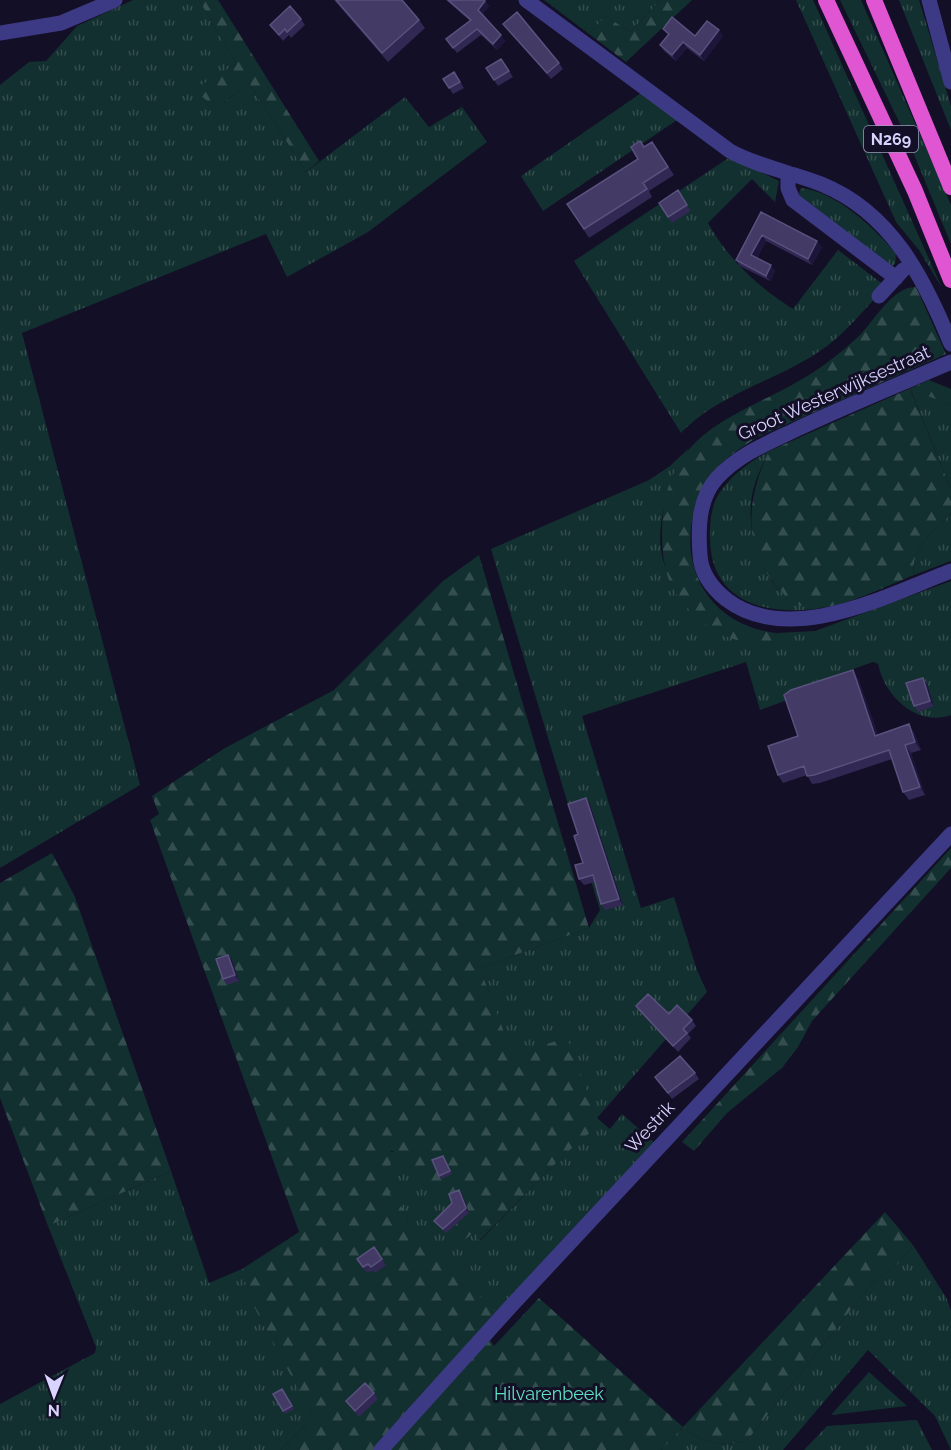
<svg xmlns="http://www.w3.org/2000/svg" width="951" height="1450" viewBox="0 0 951 1450" font-family="Raleway,sans-serif">
  <style>
    .grass { fill: url(#grass-tufts) }
    .forest { fill: url(#forest-firs) }
    .lines { fill: none; stroke-linecap: round; stroke-linejoin: round }
    .minor { stroke: #3d3a85; stroke-width: 15 }
    .tertiary { stroke: #3d3a85; stroke-width: 15 }
    .trunk { stroke: #e055d1; stroke-width: 16 }
    .wall { fill: #312854 }
    .shaded-wall { fill: #1d163a }
    .building { fill: #433a66; stroke: #5a527e; stroke-width: 1.5 }
    .labels { text-anchor: middle; stroke-width: 6; stroke-linejoin: round; paint-order: stroke }
    .shield { fill: #130f26; stroke: #9e99be; stroke-width: 1.5 }
    .shield-label { font-size: 16px; font-weight: bold; fill: #d9d4ff }
    .street-label { font-size: 18px; fill: #d9d4ff; stroke: #130f26 }
    .park-label { font-size: 18px; fill: #5fe0c0; stroke: #130f26 }
  </style>
  <defs>
    <pattern id="grass-tufts" width="24" height="20" patternUnits="userSpaceOnUse" patternTransform="scale(1.5)"><rect width="24" height="20" fill="#12302f"/><path d="M3 7l-1-3M5 7V3M7 7l1-3M15 17l-1-3M17 17v-4M19 17l1-3" fill="none" stroke="#344d4e"/></pattern>
    <pattern id="forest-firs" width="22" height="20" patternUnits="userSpaceOnUse" patternTransform="scale(1.5)"><rect width="22" height="20" fill="#12302f"/><path d="M5 1l3.5 6h-7zM16 11l3.5 6h-7z" fill="#344d4e"/></pattern>
  </defs>
  <rect width="100%" height="100%" fill="#130f26"/>
  <!-- grass -->
  <path class="grass" d="M133,0H199L236,64L199,87L224,102L249,83L306,172L405,97L429,127L462,107L487,142L368,232L287,277L266,234L22,333L140,785L0,868V85L29,62L46,61L77,26Z
    M544,0H661L630,32L606,16L589,34Z
    M796,0H813L942,288L919,250L896,222Z
    M840,0H861L951,205V244L908,140Z
    M899,0H919L951,106V130Z
    M641,93L677,120L543,211L521,176Z
    M730,157L779,181L775,202L752,179L708,223C728,259 758,287 793,309L838,250L884,285V289C862,311 844,336 817,353C773,382 718,394 681,433L574,261Z
    M801,188C835,191 875,228 896,254L895,264L892,266L796,200Z
    M910,388L951,405V489Z
    M689,448C671,478 653,525 663,560C666,572 672,584 677,595L771,640L777,633L815,631L951,581V715C917,727 885,697 878,664L873,662L790,691V699L760,710L746,662L582,716L641,908L674,897L697,970L707,992L597,1118L610,1129L622,1114L655,1143L495,1315L449,1270L407,1244C410,1206 404,1220 388,1192C383,1182 385,1164 384,1153L411,1149L472,1224L480,1241L581,1137L540,1050L514,1061L482,974V967L589,928L600,910L491,549L649,480L670,466Z
    M769,451C761,467 752,486 751,504C747,548 771,606 821,608C767,617 709,602 710,536C710,521 711,505 720,492C733,473 750,462 769,451Z
    M951,514V561L914,575C910,548 934,531 951,514Z
    M171,1171L209,1283L242,1269L311,1413L309,1422L281,1450H0V1404L95,1353L96,1347L48,1226Z
    M913,1245L947,1299L951,1311V1450L935,1416L868,1350L783,1450H661L683,1427C704,1444 719,1445 746,1442L872,1283L897,1265Z
    M869,1372L907,1406L831,1415Z
    M917,1420L932,1450H804L827,1426Z"/>
  <!-- forest -->
  <path class="forest" d="M199,0H218L319,161L306,172L249,83L224,102L213,105L197,93L198,87L236,64Z
    M661,0H692L626,62L589,34L606,16L630,32Z
    M916,287L946,354L756,438C741,448 724,458 713,473C666,538 694,624 777,633L771,641C750,649 716,635 700,620C670,594 662,572 662,533C663,417 755,417 828,362C839,354 849,345 859,336C874,321 893,286 916,287Z
    M929,380L951,389V405L910,389L951,489V514C934,531 910,548 914,575C886,586 838,611 809,608C797,606 786,597 778,588C741,548 747,497 769,451Z
    M479,555L589,928L482,967V974L513,1056L567,1037L597,1118L592,1124L593,1130L564,1155L479,1241L475,1231L461,1243L448,1197L393,1151H391L390,1194L405,1211L408,1226L418,1242L449,1270L451,1269L495,1311V1315L483,1328L494,1346L539,1298L683,1427L885,1212L913,1245L897,1265L872,1283L746,1442C719,1445 704,1444 683,1427L661,1450H281L309,1422L311,1413L243,1286L246,1284L242,1269L299,1232L150,820L159,814L152,796L225,748L334,690L443,581Z
    M951,848V868L812,1021L798,1047L782,1068L727,1113L694,1151L682,1142Z
    M52,853L75,897L171,1171L48,1226L0,1098V883Z"/>
  <g class="lines">
    <!-- minor -->
    <path class="minor" d="M526,0L730,151C759,167 791,172 821,184C891,212 924,278 951,344
      M0,33L61,23L115,0
      M788,173V188L793,200L896,278
      M879,296L903,270
      M951,362C900,384 848,405 797,429C768,443 739,454 717,478C698,499 698,530 700,555C701,574 713,589 727,600C790,647 888,595 951,571
      M381,1450L511,1306L951,834"/>
    <!-- tertiary -->
    <path class="tertiary" d="M929,0L951,82"/>
    <!-- trunk -->
    <path class="trunk" d="M826,0L915,191L951,280
      M874,0L951,187"/>
  </g>
  <!-- wall -->
  <path class="wall" d="M334,0H402L419,20L425,28L388,62Z
    M446,0H484L489,6L483,14L505,41L497,50L481,35L457,53L446,39L470,21Z
    M301,19L305,25L291,38L289,35L283,41L270,25Z
    M503,24L559,63L563,69L551,79Z
    M663,29L695,36H723L704,61L687,48L676,61L664,51L660,45L668,35Z
    M501,59L513,77L498,86L494,80Z
    M458,78L464,88L453,94L443,79Z
    M652,142L674,175L649,191L652,197L589,238L567,204L638,159L644,147Z
    M678,190L691,211L672,223L659,203Z
    M761,212L822,247L812,265L766,241L757,258L775,271L770,281L740,266L736,260Z
    M858,678L878,735L914,732L921,750L911,753L925,795L909,800L903,792L892,759L820,783L812,784L807,775L783,783L778,775L798,736Z
    M923,678L927,684L934,706L918,712L914,706Z
    M590,804L623,905L605,910L601,904L595,882L584,885L579,879L583,863L578,834Z
    M232,960L239,981L227,985L223,979Z
    M636,1006L692,1020L696,1026L688,1034L691,1038L678,1052L640,1012Z
    M695,1073L699,1079L672,1099L655,1077Z
    M443,1156L452,1174L442,1179L439,1176Z
    M462,1194L469,1213L446,1233L434,1221Z
    M374,1247L386,1265L375,1273L372,1270L367,1273L357,1259Z
    M282,1389L294,1409L285,1414L273,1394Z
    M374,1393L378,1399L359,1417L346,1401Z"/>
  <!-- shaded-wall -->
  <path class="shaded-wall" d="M485,1L489,6L482,15L478,10Z
    M719,30L723,36L704,61L700,55Z
    M501,35L505,41L497,50L493,44Z
    M683,42L687,48L676,61L672,55Z
    M762,235L766,241L755,261L751,255Z
    M817,241L822,247L812,265L808,259Z
    M771,265L775,271L770,281L766,276Z
    M853,670L858,678L881,744L875,736Z
    M923,678L927,684L934,706L930,701Z
    M909,724L914,732L921,750L915,742Z
    M905,745L911,753L925,795L920,787Z
    M586,798L590,804L623,905L619,899Z
    M228,955L232,960L239,981L235,975Z
    M459,1190L462,1194L469,1213L466,1208Z"/>
  <!-- building -->
  <path class="building" d="M336,0H402L419,20L382,53Z
    M448,0H484L485,1L478,10L501,35L493,44L477,29L453,48L446,39L471,20Z
    M290,6L301,19L287,32L285,29L279,35L270,25Z
    M517,12L559,63L547,73L503,24Z
    M672,17L695,36L707,21L719,30L700,55L683,42L672,55L660,45L669,34L663,29Z
    M501,59L509,71L494,80L486,68Z
    M454,72L460,82L449,88L443,79Z
    M640,141L644,147L652,142L668,167L643,183L647,189L584,229L567,204L638,159L631,147Z
    M678,190L687,205L668,217L659,203Z
    M761,212L817,241L808,259L762,235L751,255L771,265L766,276L736,260Z
    M853,670L875,736L909,724L915,742L905,745L920,787L903,792L889,750L814,775L807,776L804,766L778,775L768,746L798,736L784,695L791,690Z
    M923,678L930,701L914,706L906,683Z
    M586,798L619,899L601,904L593,875L579,879L575,865L583,863L574,836L578,834L568,804Z
    M228,955L235,975L223,979L216,959Z
    M648,994L669,1014L677,1005L692,1020L683,1029L687,1033L673,1046L636,1006Z
    M680,1056L695,1073L668,1093L655,1077Z
    M443,1156L450,1171L439,1176L432,1160Z
    M459,1190L466,1208L443,1229L434,1221L452,1203L449,1194Z
    M374,1247L382,1259L371,1267L368,1264L363,1267L357,1259Z
    M365,1383L374,1393L355,1411L346,1401Z
    M282,1389L292,1406L283,1411L273,1394Z"/>
  <g class="labels">
    <!-- shield labels -->
    <rect class="shield" x="864" y="126" width="54" height="26" rx="4.5"/>
    <g class="shield-label">
      <text x="891" y="145">N269</text>
    </g>
    <!-- street labels -->
    <g class="street-label">
      <text transform="translate(834 393) rotate(-24)" y="6">Groot Westerwijksestraat</text>
      <text transform="translate(650 1127) rotate(-47)" y="6">Westrik</text>
    </g>
    <!-- park labels -->
    <g class="park-label">
      <text x="549" y="1400">Hilvarenbeek</text>
    </g>
  </g>
  <!-- north arrow -->
  <g transform="translate(54 1396) rotate(181)" stroke="#130f26" stroke-width="4.5" paint-order="stroke">
  <path d="M0-4.5L10 22L0 15L-10 22Z" fill="#d9d4ff"/>
  <text y="-9" font-size="16" font-weight="bold" text-anchor="middle" fill="#d9d4ff">N</text>
  </g>
</svg>
